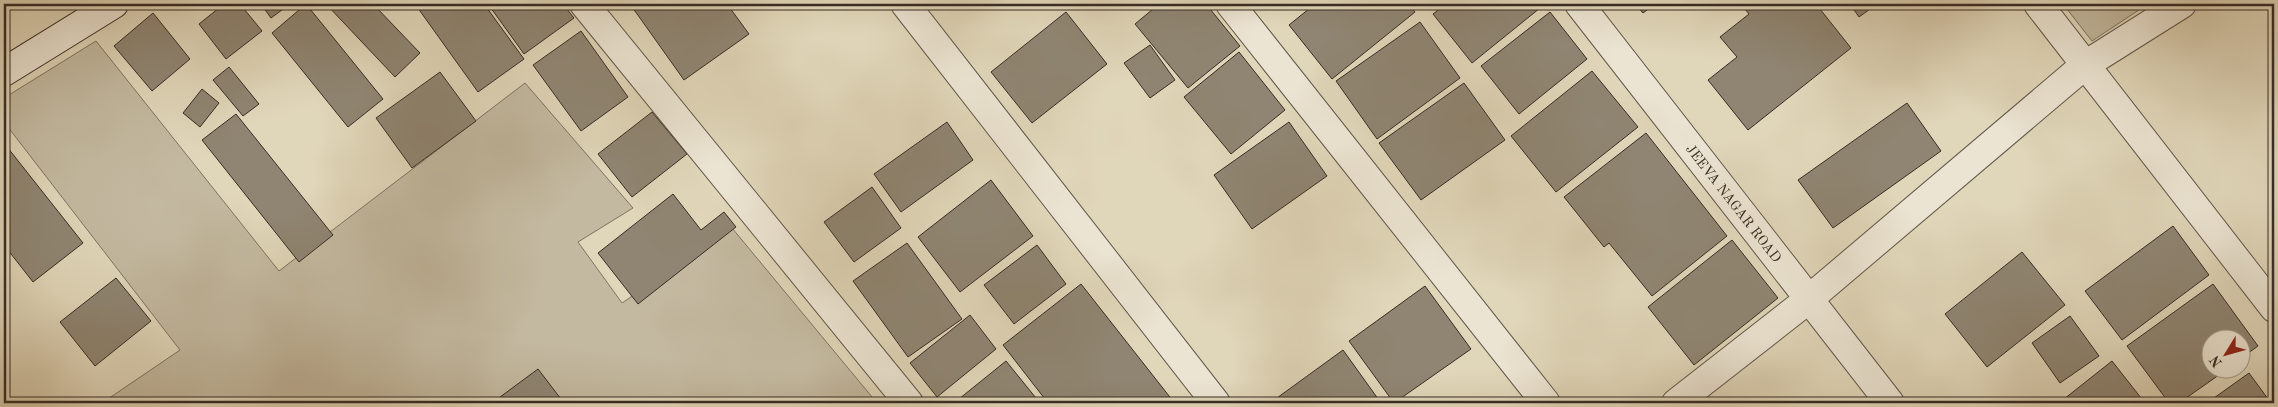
<svg xmlns="http://www.w3.org/2000/svg" width="2278" height="407" viewBox="0 0 2278 407" font-family="'Old Standard TT',serif">
  <style>
    .green { fill: #c3b9a0; stroke: #7d7362 }
    .building { fill: #8f8572; stroke: #372d25 }
    .lines { fill: none; stroke-linecap: round; stroke-linejoin: round }
    .minor-casing { stroke: #61574a; stroke-width: 30 }
    .tertiary-casing { stroke: #61574a; stroke-width: 30 }
    .secondary-casing { stroke: #372d25; stroke-width: 30 }
    .minor { stroke: #ebe4d2; stroke-width: 28 }
    .tertiary { stroke: #ebe4d2; stroke-width: 28 }
    .secondary { stroke: #ebe4d2; stroke-width: 28 }
    .labels { text-anchor: middle; stroke-width: 4; stroke-linejoin: round; paint-order: stroke }
    .street-label { font-size: 14px; fill: #372d25; stroke: #ebe4d2 }
  </style>
  <rect width="100%" height="100%" fill="#e0d6b9"/>
  <filter id="stains"><feTurbulence type="fractalNoise" baseFrequency=".004" numOctaves="4"/><feColorMatrix values="0 0 0 0 .2 0 0 0 0 .09 0 0 0 0 .02 0 0 0 .5 -.17"/></filter>
  <radialGradient id="worn" r=".72"><stop offset=".6" stop-color="#630" stop-opacity="0"/><stop offset="1" stop-color="#630" stop-opacity=".3"/></radialGradient>
  <!-- green -->
  <path class="green" d="M2063,4H2148L2092,41Z
    M96,41L279,271L525,83L633,208L578,242L622,303L732,228L877,403H102L180,350L4,122V98Z"/>
  <!-- building -->
  <path class="building" d="M224,4H240L262,31L226,59L199,24Z
    M261,4H290L271,18Z
    M306,4L383,99L348,127L272,33Z
    M326,4H373L420,53L395,77Z
    M415,4H484L524,59L478,92Z
    M488,4H563L574,18L524,54Z
    M630,4H727L749,34L684,80Z
    M1159,4H1206L1240,46L1188,88L1135,24Z
    M1315,4H1408L1415,12L1332,79L1289,25Z
    M1423,4H1433L1427,9Z
    M1446,4H1545L1472,63L1433,14Z
    M1635,4H1655L1643,13Z
    M1741,4H1816L1851,48L1748,130L1708,80L1737,57L1720,37L1749,14Z
    M1850,4H1877L1859,17Z
    M1066,12L1107,64L1032,123L991,72Z
    M1550,12L1587,59L1519,114L1481,66Z
    M153,13L190,59L152,91L114,46Z
    M1420,22L1460,78L1377,139L1336,81Z
    M581,31L628,97L581,131L533,65Z
    M1150,45L1175,80L1150,98L1124,63Z
    M1239,52L1285,110L1231,154L1184,97Z
    M229,67L259,104L243,116L213,80Z
    M1592,71L1638,127L1556,192L1511,136Z
    M440,72L476,121L412,168L376,118Z
    M1464,83L1505,140L1421,200L1379,143Z
    M202,89L219,103L200,127L183,113Z
    M1907,103L1941,151L1833,228L1798,180Z
    M652,112L687,154L632,197L598,154Z
    M236,114L333,235L299,262L202,140Z
    M947,122L973,160L901,212L874,174Z
    M1289,122L1327,176L1252,229L1214,175Z
    M1646,133L1727,236L1652,296L1609,243L1604,247L1564,197Z
    M4,143L83,243L33,282L4,245V164L6,162L4,160Z
    M991,180L1033,236L960,292L918,237Z
    M872,187L901,228L854,262L824,222Z
    M673,194L701,230L724,212L736,227L638,304L598,253Z
    M2173,226L2209,275L2122,340L2085,291Z
    M1732,240L1778,298L1694,365L1648,307Z
    M907,243L962,319L908,357L853,281Z
    M1037,245L1066,284L1014,324L984,285Z
    M2022,252L2065,305L1987,367L1945,314Z
    M116,278L151,321L95,366L60,322Z
    M1081,284L1173,401L1170,403H1048L1003,345Z
    M2213,284L2258,346L2240,359V340H2210V370H2226L2179,403H2169L2127,346Z
    M1425,286L1471,349L1394,403L1349,341Z
    M970,315L996,349L937,397L910,363Z
    M2070,316L2099,356L2060,383L2032,343Z
    M1343,350L1381,403H1270Z
    M1006,361L1040,403H954Z
    M2112,361L2145,403H2059Z
    M538,369L564,403H492Z
    M2249,373L2271,403H2207Z"/>
  <g class="lines">
    <defs>
      <path id="minor" d="M584,4L909,403
        M905,4L1216,403
        M1230,4L1546,403
        M2038,4L2274,308
        M1676,403L1809,299L2085,65L2182,4"/>
      <path id="tertiary" d="M1579,4L1890,403"/>
      <path id="secondary" d="M4,72L114,4"/>
    </defs>
    <!-- minor casing -->
    <use href="#minor" class="minor-casing"/>
    <!-- tertiary casing -->
    <use href="#tertiary" class="tertiary-casing"/>
    <!-- secondary casing -->
    <use href="#secondary" class="secondary-casing"/>
    <!-- minor -->
    <use href="#minor" class="minor"/>
    <!-- tertiary -->
    <use href="#tertiary" class="tertiary"/>
    <!-- secondary -->
    <use href="#secondary" class="secondary"/>
  </g>
  <g class="labels">
    <!-- street labels -->
    <g class="street-label">
      <text transform="translate(1734 203) rotate(52)" y="5">JEEVA NAGAR ROAD</text>
    </g>
  </g>
  <!-- margin -->
  <rect width="2278" height="407" fill="none" stroke="#e0d6b9" stroke-width="20"/>
  <rect x="5" y="5" width="2268" height="397" fill="none" stroke="#372d25" stroke-width="2.5"/>
  <rect x="10" y="10" width="2258" height="387" fill="none" stroke="#372d25"/>
  <!-- north arrow -->
  <g transform="translate(2226 354) rotate(233)"><circle r="24" fill="#ebe4d2" stroke="#a39b8d"/>
  <path d="M0-4L9 19L0 12L-9 19Z" fill="#8f2418"/>
  <text y="-8" font-size="14" font-weight="bold" text-anchor="middle" fill="#372d25">N</text>
  </g>
  <rect width="100%" height="100%" filter="url(#stains)"/>
  <rect width="100%" height="100%" fill="url(#worn)"/>
</svg>
